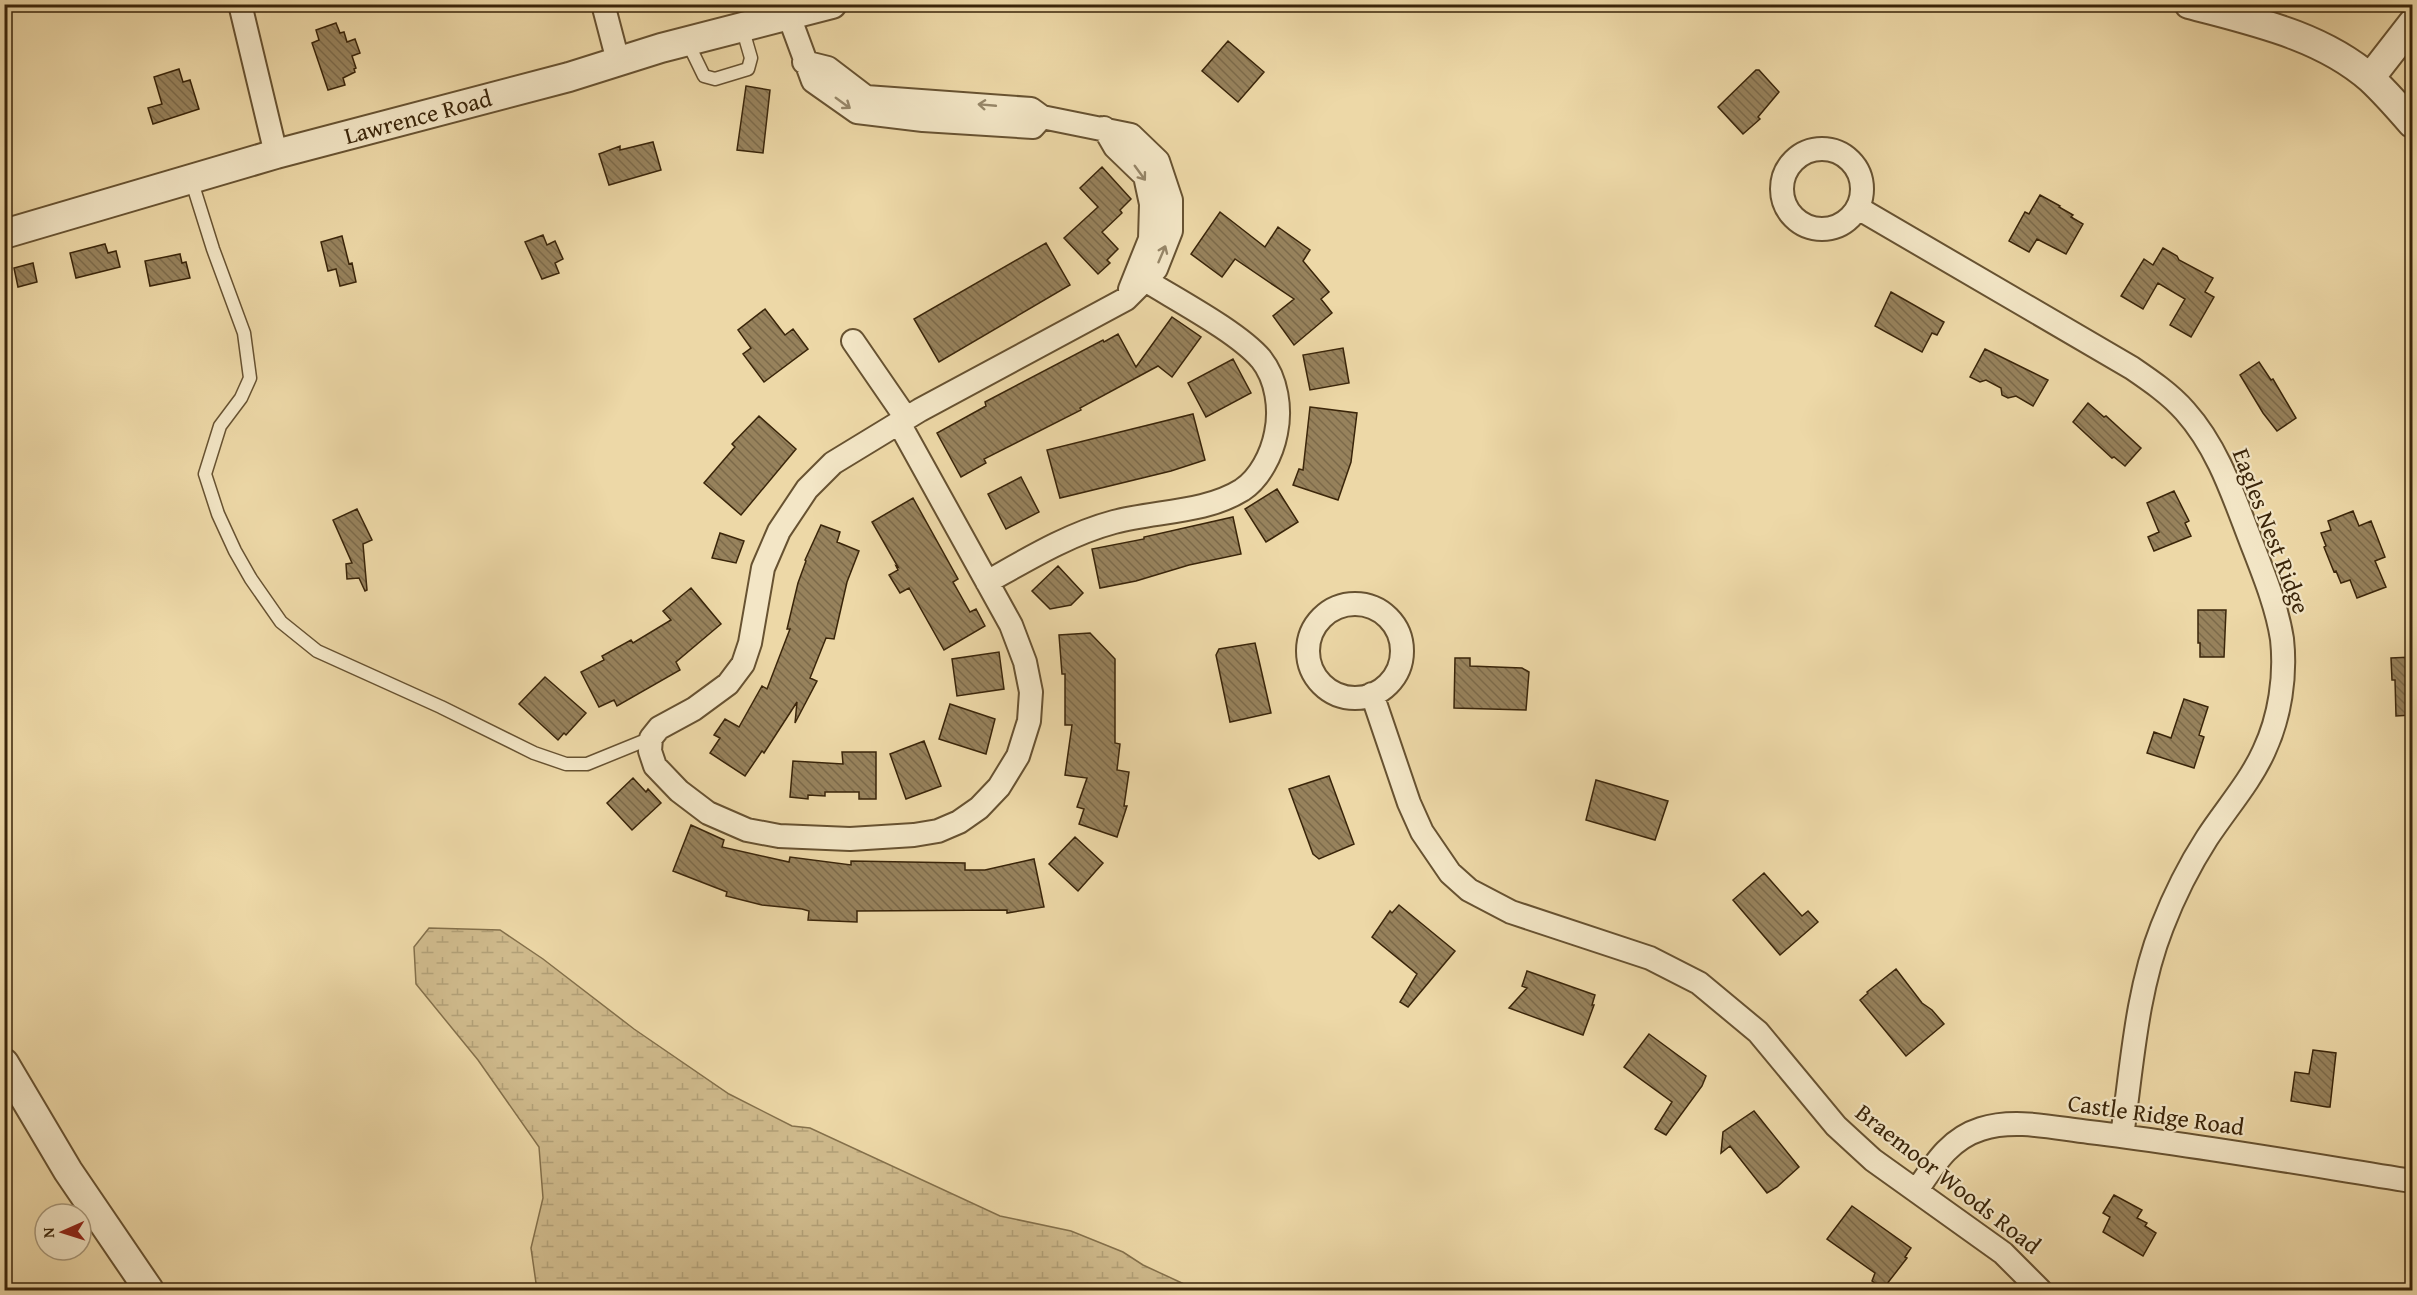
<svg xmlns="http://www.w3.org/2000/svg" width="2417" height="1295" viewBox="0 0 2417 1295" font-family="'Gentium Book Plus',serif">
  <style>
    .wetland { fill: url(#wetland-marsh); stroke: #84704b; stroke-width: 1.5 }
    .building { fill: url(#building-back-hatch); stroke: #3a250a; stroke-width: 1.5 }
    .lines { fill: none; stroke-linecap: round; stroke-linejoin: round }
    .service-casing { stroke: #675231; stroke-width: 15 }
    .minor-casing { stroke: #675231; stroke-width: 26 }
    .tertiary-casing { stroke: #675231; stroke-width: 32 }
    .service { stroke: #f3e6c6; stroke-width: 12 }
    .minor { stroke: #f3e6c6; stroke-width: 22 }
    .tertiary { stroke: #f3e6c6; stroke-width: 28 }
    .oneway { stroke: #968668 }
    .labels { text-anchor: middle; stroke-width: 4.5; stroke-linejoin: round; paint-order: stroke }
    .street-label { font-size: 24px; fill: #3a250a; stroke: #f3e6c6 }
  </style>
  <defs>
    <pattern id="wetland-marsh" width="20" height="14" patternUnits="userSpaceOnUse" patternTransform="scale(1.5)"><rect width="20" height="14" fill="#cfba8c"/><path d="M1 5h8M5 5V1M11 12h8M15 12V8" fill="none" stroke="#b2a077"/></pattern>
    <pattern id="building-back-hatch" width="6" height="6" patternUnits="userSpaceOnUse" patternTransform="scale(1.5)"><rect width="6" height="6" fill="#97825c"/><path d="M-1 5l2 2M0 0l6 6M5-1l2 2" fill="none" stroke="#7c6a4a"/></pattern>
  </defs>
  <rect width="100%" height="100%" fill="#edd8a7"/>
  <filter id="stains"><feTurbulence type="fractalNoise" baseFrequency=".00333" numOctaves="4"/><feColorMatrix values="0 0 0 0 .2 0 0 0 0 .09 0 0 0 0 .02 0 0 0 .5 -.17"/></filter>
  <radialGradient id="worn" r=".72"><stop offset=".6" stop-color="#630" stop-opacity="0"/><stop offset="1" stop-color="#630" stop-opacity=".3"/></radialGradient>
  <!-- wetland -->
  <path class="wetland" d="M429,928L500,930L543,959L634,1029L729,1094L792,1126L810,1128L1000,1216L1071,1231L1123,1252L1143,1265L1197,1290H537L531,1248L543,1198L539,1147L478,1060L416,984L414,947Z"/>
  <!-- building -->
  <path class="building" d="M336,23L340,33L344,32L347,42L355,39L360,53L352,56L356,68L354,69L355,72L343,78L345,85L328,90L312,43L319,40L316,30Z
    M1228,41L1264,72L1238,102L1202,71Z
    M179,69L183,82L190,80L199,109L153,124L148,108L162,104L154,77Z
    M1756,70H1759L1779,92L1758,117L1760,119L1743,134L1718,107Z
    M746,86L770,90L763,153L737,150Z
    M653,142L661,170L609,185L599,154L620,146V150Z
    M1102,167L1131,199L1120,210L1122,213L1102,232L1118,249L1107,260L1110,263L1098,274L1064,238L1098,207L1080,188Z
    M2040,195L2060,206L2059,207L2073,215L2071,217L2083,224L2066,254L2037,239L2029,252L2009,241L2025,212L2029,214Z
    M1220,212L1265,247L1278,227L1310,250L1303,261L1329,292L1321,299L1332,313L1294,345L1273,316L1294,299L1235,259L1222,277L1191,254Z
    M543,235L547,245L555,241L563,259L555,263L559,273L542,279L525,242Z
    M342,236L349,264L352,263L356,282L340,286L336,269L328,271L321,242Z
    M1046,243L1070,285L939,362L914,319Z
    M105,244L108,253L116,251L120,267L76,278L70,253Z
    M2163,248L2177,256L2179,260L2213,278L2205,292L2214,297L2191,337L2170,325L2185,299L2158,283L2143,309L2121,296L2144,259L2153,265Z
    M180,254L182,263L186,262L190,278L150,286L145,261Z
    M33,263L37,282L18,287L14,268Z
    M1891,292L1944,322L1937,335L1932,333L1922,352L1875,326Z
    M765,309L785,335L793,329L808,349L764,382L743,354L751,348L738,330Z
    M1172,317L1201,337L1172,377L1158,366L1080,408L1081,410L984,459L986,463L961,477L937,433L986,406L985,402L1103,340L1104,342L1118,334L1136,367Z
    M1343,348L1349,383L1310,390L1303,355Z
    M1985,349L2048,380L2033,406L2016,396L2008,398L2002,395L2001,388L1986,380L1980,382L1970,377Z
    M1233,359L1251,393L1206,417L1188,383Z
    M2259,362L2271,380L2273,379L2296,418L2277,431L2263,413L2240,375Z
    M2088,403L2104,417L2106,416L2141,448L2125,466L2114,457L2112,458L2073,422Z
    M1310,407L1357,413L1351,462L1338,500L1293,485L1299,469L1303,470Z
    M1193,414L1205,460L1171,471L1060,498L1047,450Z
    M759,416L796,449L741,515L704,483L735,447L732,444Z
    M1021,477L1039,512L1006,529L988,494Z
    M1277,489L1298,522L1266,542L1245,509Z
    M2174,491L2189,521L2185,523L2191,536L2154,551L2148,537L2159,532L2147,503Z
    M913,498L958,579L953,582L970,612L976,609L985,626L944,650L909,588L900,593L889,575L898,570L896,566L898,567L872,522Z
    M357,509L372,540L363,544L367,590L365,591L359,578L347,579L346,564L352,563L333,520Z
    M2353,511L2359,526L2371,521L2385,557L2375,561L2386,587L2357,598L2350,580L2341,583L2336,571L2334,572L2324,547L2326,546L2321,533L2331,530L2328,521Z
    M1233,517L1241,554L1189,565L1136,581L1100,588L1092,549L1144,539V537Z
    M821,525L840,532L837,542L859,551L847,582L834,639L826,638L810,678L817,681L795,723L797,702L764,753L762,751L745,776L710,753L720,738L714,735L725,719L739,727L762,686L767,689L790,629H787L798,583L806,561L805,560Z
    M720,533L744,541L736,563L712,558Z
    M1058,566L1083,593L1071,605L1050,609L1032,591Z
    M691,588L721,624L676,662L680,670L617,706L614,700L599,707L581,672L604,660L602,656L631,640L633,643L671,620L663,611Z
    M2198,610H2226L2224,657H2200V643H2198Z
    M1090,633L1115,659V743L1120,744L1117,770L1129,772L1124,806H1127L1117,837L1079,824L1084,809L1077,807L1087,778L1065,775L1072,725H1065V674H1062L1059,635Z
    M1255,643L1271,713L1230,722L1216,655L1219,649Z
    M999,652L1004,689L957,696L952,659Z
    M2412,657V715L2396,716L2395,680H2392L2391,658Z
    M1455,658H1470V666L1522,668L1529,672L1526,710L1454,708Z
    M545,677L586,713L566,735L564,733L558,740L519,704Z
    M2184,699L2208,707L2199,735L2204,737L2194,768L2147,753L2154,732L2171,738Z
    M950,704L995,719L986,754L939,739Z
    M924,741L941,786L906,799L890,754Z
    M842,752H876V799H859V792H825V796L808,795V799L790,797L793,761L843,764Z
    M1329,776L1354,844L1319,859L1313,854L1289,789Z
    M633,778L646,792L648,789L661,803L632,830L607,803Z
    M1596,780L1668,801L1655,840L1586,820Z
    M691,825L724,840L722,847L789,862L790,857L851,865V861L965,863V870H985L1034,859L1044,907L1007,913V910L857,911V922L808,920L809,911L802,909L762,905L726,896L727,892L673,871Z
    M1075,837L1103,863L1078,891L1049,864Z
    M1764,873L1802,916L1808,911L1818,922L1780,955L1733,900Z
    M1399,905L1455,951L1408,1007L1400,1002L1417,974L1372,937L1390,911L1392,913Z
    M1896,969L1922,1003L1932,1010L1944,1024L1906,1056L1860,1000L1868,993L1867,992Z
    M1527,971L1595,995L1592,1005H1594L1583,1035L1509,1008L1527,988L1522,986Z
    M1649,1034L1706,1076L1702,1086L1666,1135L1655,1129L1672,1102L1624,1067Z
    M2313,1050L2336,1053L2330,1107H2327L2291,1101L2295,1072L2309,1074Z
    M1754,1111L1799,1167L1777,1187L1767,1193L1730,1146L1721,1153L1723,1132Z
    M2114,1195L2142,1210L2137,1218L2147,1223L2145,1226L2156,1233L2143,1256L2103,1232L2110,1217L2103,1213Z
    M1852,1206L1911,1248L1905,1257L1907,1258L1883,1289L1872,1281L1875,1273L1827,1239Z"/>
  <g class="lines">
    <defs>
      <path id="service" d="M687,41L704,76L715,79L748,69L751,58L742,27
        M191,179L213,249L244,333L250,378L241,398L220,426L205,474L218,514L235,551L251,579L281,622L317,651L441,707L534,753L566,764H587L651,738"/>
      <path id="minor" d="M240,4L276,154
        M603,4L618,61
        M789,16L813,81L857,112L923,120L1033,127L1042,117
        M804,62L828,68L866,97L1031,109L1042,117L1131,135L1158,161L1171,200V231L1156,269L1126,299L920,410L833,463L807,489L779,531L763,568L750,643L743,664L728,684L694,709L659,728L651,738L650,751L655,766L679,791L708,813L747,830L779,836L850,839L914,835L938,831L959,822L979,808L999,787L1018,756L1029,721L1031,692L1025,662L1011,625L899,423
        M1104,128L1115,147L1145,176L1151,204L1150,239L1130,289
        M1782 189a40 40 0 1 1 80 0a40 40 0 1 1-80 0Z
        M1858,208L2132,368C2151,381 2170,394 2185,411C2219,449 2234,498 2252,544C2264,575 2277,607 2282,639C2286,676 2280,717 2264,751C2250,782 2226,809 2207,838C2189,866 2174,896 2162,927C2136,993 2132,1067 2122,1136
        M853,341L906,418
        M987,582C1028,559 1069,534 1114,522C1155,511 1205,513 1242,490C1260,478 1272,454 1276,433C1281,409 1277,379 1261,359C1238,332 1177,300 1145,280
        M1308 651a47 47 0 1 1 94 0a47 47 0 1 1-94 0Z
        M1372,694L1409,803L1422,832L1450,873L1469,890L1511,912L1650,958L1699,983L1758,1032L1836,1126L1873,1160L2003,1253L2040,1290
        M1917,1190C1934,1165 1949,1139 1981,1129C2015,1118 2054,1128 2089,1132C2197,1145 2305,1164 2412,1181"/>
      <path id="tertiary" d="M2189,4C2252,21 2321,35 2371,79C2386,93 2399,108 2412,123
        M2370,78L2412,24
        M4,234L276,154L569,77L661,48L832,4
        M4,1063L68,1171L149,1290"/>
    </defs>
    <!-- service casing -->
    <use href="#service" class="service-casing"/>
    <!-- minor casing -->
    <use href="#minor" class="minor-casing"/>
    <!-- tertiary casing -->
    <use href="#tertiary" class="tertiary-casing"/>
    <!-- service -->
    <use href="#service" class="service"/>
    <!-- minor -->
    <use href="#minor" class="minor"/>
    <!-- tertiary -->
    <use href="#tertiary" class="tertiary"/>
  </g>
  <!-- one-way arrows -->
  <defs><path id="oneway-shaft" d="M-6 0H5M1.5-3L5.5 0L1.5 3" fill="none" stroke-width="1.6" stroke-linecap="round" stroke-linejoin="round" transform="scale(1.5)"/></defs>
  <g class="oneway">
    <use href="#oneway-shaft" transform="translate(843 103) rotate(36)"/>
    <use href="#oneway-shaft" transform="translate(987 105) rotate(-175)"/>
    <use href="#oneway-shaft" transform="translate(1140 173) rotate(54)"/>
    <use href="#oneway-shaft" transform="translate(1162 254) rotate(-67)"/>
  </g>
  <g class="labels">
    <!-- street labels -->
    <g class="street-label">
      <text transform="translate(418 117) rotate(-15)" y="8">Lawrence Road</text>
      <text transform="translate(2271 531) rotate(69)" y="8">Eagles Nest Ridge</text>
      <text transform="translate(2156 1115) rotate(8)" y="8">Castle Ridge Road</text>
      <text transform="translate(1948 1179) rotate(38)" y="8">Braemoor Woods Road</text>
    </g>
  </g>
  <!-- margin -->
  <rect width="2417" height="1295" fill="none" stroke="#edd8a7" stroke-width="24"/>
  <rect x="6" y="6" width="2405" height="1283" fill="none" stroke="#3a250a" stroke-width="3"/>
  <rect x="12" y="12" width="2393" height="1271" fill="none" stroke="#3a250a" stroke-width="1.5"/>
  <!-- north arrow -->
  <g transform="translate(63 1232) rotate(267)"><circle r="28" fill="#f3e6c6" stroke="#a9997b" stroke-width="1.5"/>
  <path d="M0-4.5L10 22L0 15L-10 22Z" fill="#8f2418"/>
  <text y="-9" font-size="16" font-weight="bold" text-anchor="middle" fill="#3a250a">N</text>
  </g>
  <rect width="100%" height="100%" filter="url(#stains)"/>
  <rect width="100%" height="100%" fill="url(#worn)"/>
</svg>
